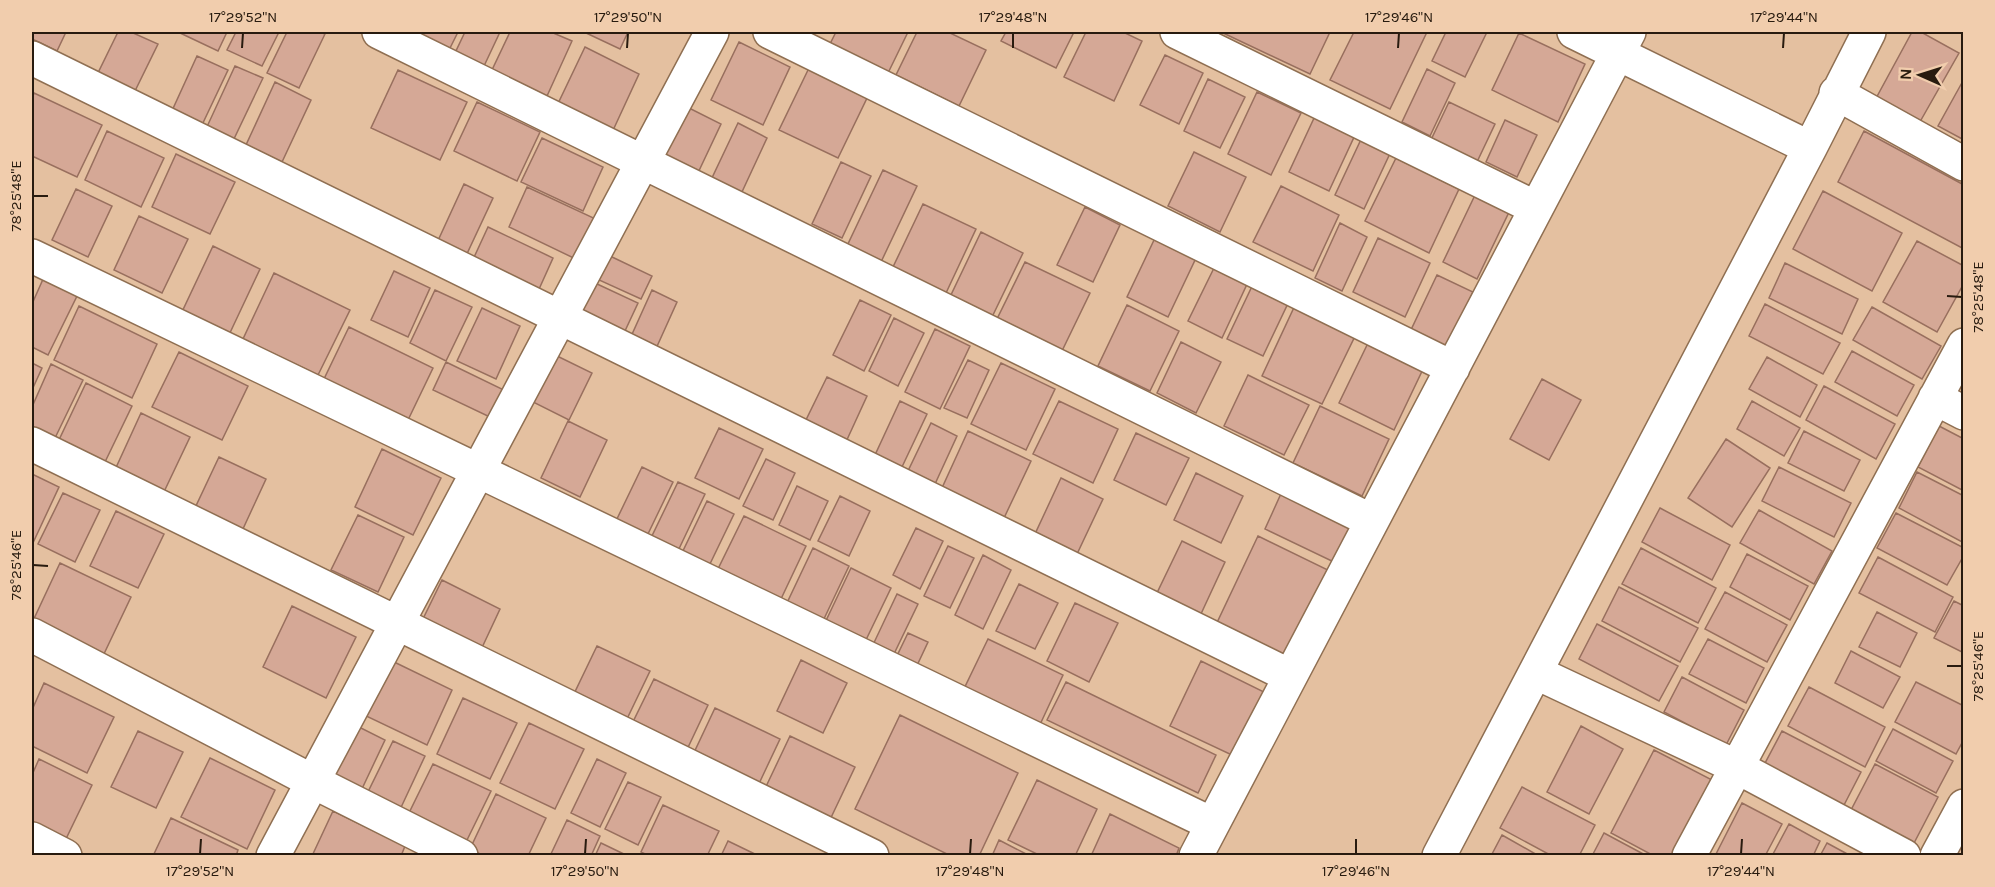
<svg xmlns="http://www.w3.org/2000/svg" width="1995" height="887" viewBox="0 0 1995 887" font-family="Karla,sans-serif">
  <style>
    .building { fill: #d5a896; stroke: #986f5e; stroke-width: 1.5 }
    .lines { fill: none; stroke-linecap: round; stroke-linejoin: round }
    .minor-casing { stroke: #8f6f52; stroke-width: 36 }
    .minor { stroke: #fff; stroke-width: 33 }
    .ticks { fill: none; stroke: #281b0f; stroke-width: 2 }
    .neatline { fill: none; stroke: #281b0f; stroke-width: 2 }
    .ticks-label { font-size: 15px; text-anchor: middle; fill: #281b0f }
  </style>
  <rect width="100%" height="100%" fill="#e4c0a0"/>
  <!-- building -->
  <path class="building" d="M32,32H66L57,51L32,39Z
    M118,32H131L158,44L133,95L96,77Z
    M178,32H227L218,51Z
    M236,32H279L262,66L227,50Z
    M287,32H320L325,34L299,88L267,73Z
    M424,32H458L449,50L421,37Z
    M465,32H500L484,66L455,53Z
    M510,32H551L572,41L547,96L492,70Z
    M584,32H628L620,49Z
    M836,32H908L888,73L830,44Z
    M917,32H948L986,50L959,106L896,75Z
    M1006,32H1074L1056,68L1001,41Z
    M1086,32H1123L1142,41L1114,101L1064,77Z
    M1221,32H1330L1310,74Z
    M1354,32H1427L1390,109L1330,80Z
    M1446,32H1487L1465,77L1432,61Z
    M1912,32H1921L1959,53L1917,127L1874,102Z
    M1519,33L1585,64L1558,122L1492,90Z
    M739,42L790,67L763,125L711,100Z
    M585,47L639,74L609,139L554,112Z
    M1165,55L1203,73L1179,124L1140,105Z
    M197,56L228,70L201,127L171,113Z
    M235,66L263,78L232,143L205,131Z
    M809,68L868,96L838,158L779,130Z
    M1427,69L1455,83L1430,136L1402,122Z
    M398,70L467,102L440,160L371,128Z
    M1208,79L1245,97L1220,148L1184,131Z
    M1964,79V140L1938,126Z
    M275,82L311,100L282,162L246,145Z
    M1257,92L1301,113L1271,175L1228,154Z
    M34,93L102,125L77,177L32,156V99Z
    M477,102L540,132L517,181L454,151Z
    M1449,102L1495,124L1476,164L1430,142Z
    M685,106L721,124L696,177L660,159Z
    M1315,116L1355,135L1329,191L1289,172Z
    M1505,120L1537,135L1517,177L1486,162Z
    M738,123L767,138L741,194L711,180Z
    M107,131L164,158L141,207L85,180Z
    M1864,131L1964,185V249L1838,182Z
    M1364,133L1393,147L1364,209L1335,195Z
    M542,138L603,167L583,211L521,182Z
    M1194,152L1246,177L1220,232L1168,206Z
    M176,154L235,182L210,234L152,207Z
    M1396,158L1459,189L1429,253L1365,221Z
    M841,162L871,176L842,238L812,224Z
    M883,170L917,186L881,262L847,246Z
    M464,184L493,198L465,258L436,245Z
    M1281,186L1339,215L1313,271L1253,242Z
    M527,187L600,221L582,262L509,227Z
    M76,189L112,206L88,257L52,240Z
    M1823,191L1902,233L1872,291L1793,249Z
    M1476,193L1510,210L1477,279L1443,262Z
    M923,204L976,229L946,293L893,267Z
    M1085,207L1120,225L1093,282L1057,265Z
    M139,216L188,239L162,293L114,270Z
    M1340,223L1367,237L1342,291L1315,278Z
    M488,227L553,258L535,298L470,266Z
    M981,232L1023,253L992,317L950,297Z
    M1155,238L1196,258L1168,317L1127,297Z
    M1378,238L1430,263L1405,317L1353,292Z
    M1917,241L1964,266V283L1937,332L1883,302Z
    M213,246L260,269L228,337L181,314Z
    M610,256L652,276L641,299L599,280Z
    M1025,262L1090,293L1060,355L995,323Z
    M1785,263L1858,299L1842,334L1769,298Z
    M1215,266L1248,282L1222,338L1188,321Z
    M394,271L430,288L408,337L371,320Z
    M274,273L350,310L318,375L243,339Z
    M1437,275L1473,292L1447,349L1410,332Z
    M44,277L78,294L48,355L32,347V304Z
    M1255,280L1291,297L1263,356L1227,339Z
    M595,283L638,303L624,333L581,313Z
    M435,290L472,307L446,361L410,343Z
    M652,290L677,302L654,353L629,341Z
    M860,300L891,315L864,371L833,355Z
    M1297,301L1358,330L1322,404L1262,376Z
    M1765,304L1840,343L1823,374L1749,336Z
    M1127,305L1179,331L1150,391L1098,366Z
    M79,306L157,344L132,398L54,360Z
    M1872,307L1941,346L1922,379L1853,340Z
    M482,308L520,326L496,379L457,361Z
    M894,318L924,333L898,386L869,371Z
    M349,327L433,368L408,420L324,379Z
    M935,329L970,346L940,409L905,392Z
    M1369,341L1424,367L1394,430L1339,403Z
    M1181,342L1221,362L1196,413L1157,393Z
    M1852,351L1914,385L1897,416L1835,382Z
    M179,352L248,386L222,440L152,407Z
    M553,354L592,373L569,420L531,401Z
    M1767,357L1817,385L1800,417L1749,389Z
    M968,360L989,370L967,418L944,408Z
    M446,362L506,391L494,419L433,390Z
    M32,363L42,368L32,390Z
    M1001,363L1055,389L1026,450L971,424Z
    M51,364L83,380L55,438L32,426V407Z
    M1248,375L1309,405L1284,455L1224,426Z
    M827,377L867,396L845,444L804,424Z
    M1542,379L1581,400L1549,460L1510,439Z
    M86,383L132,406L104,464L58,442Z
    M1824,386L1895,424L1876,459L1806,420Z
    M900,401L927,414L901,469L875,455Z
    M1059,401L1118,429L1093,483L1033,454Z
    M1752,401L1800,428L1784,456L1737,429Z
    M1320,406L1389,439L1362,496L1293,463Z
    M141,413L190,437L162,496L114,472Z
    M568,421L607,440L580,497L541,478Z
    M931,423L957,436L935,484L908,471Z
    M1939,426L1964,439V491L1918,467Z
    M719,428L763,449L739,499L695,478Z
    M968,431L1031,461L1004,518L942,488Z
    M1804,431L1860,460L1844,491L1788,463Z
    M1136,433L1189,458L1166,505L1114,480Z
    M1726,439L1770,468L1732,527L1688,498Z
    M382,449L441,478L413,535L355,507Z
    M219,457L266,479L242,531L195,508Z
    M766,459L795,473L773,520L743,506Z
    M642,467L673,482L646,538L615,523Z
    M1779,467L1851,503L1834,537L1762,501Z
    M1917,472L1964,496V543L1899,508Z
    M1196,473L1243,496L1221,543L1174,520Z
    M32,474L59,487L32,545Z
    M1061,478L1103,499L1077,554L1035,534Z
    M678,482L705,494L677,553L650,540Z
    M797,486L828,501L810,540L779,525Z
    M1284,487L1359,523L1338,564L1265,529Z
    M63,493L100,510L75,562L38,544Z
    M840,496L870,511L849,556L818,541Z
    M707,501L734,514L708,568L681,555Z
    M1660,508L1730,545L1712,580L1642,542Z
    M1759,510L1832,551L1814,584L1740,543Z
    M116,511L164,534L138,588L90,566Z
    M1896,513L1964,548V555L1947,585L1877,548Z
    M358,515L404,537L378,592L331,570Z
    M744,516L806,546L780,601L717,571Z
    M916,528L943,541L920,589L893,575Z
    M1258,536L1332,572L1289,665L1214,629Z
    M1182,541L1225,562L1200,616L1156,595Z
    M948,546L974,558L950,608L924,596Z
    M813,548L849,566L822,623L786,605Z
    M1641,548L1716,588L1698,623L1622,584Z
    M1747,554L1808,586L1790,620L1730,587Z
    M983,555L1011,570L983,629L955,615Z
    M1878,557L1953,597L1935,632L1859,593Z
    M60,563L131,597L102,658L32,623Z
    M851,568L891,588L863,646L823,627Z
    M442,580L500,609L479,654L420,625Z
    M1019,584L1058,603L1035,649L996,631Z
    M1619,587L1698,628L1680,662L1602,621Z
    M1725,592L1787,625L1767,662L1705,629Z
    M897,594L918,604L892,658L871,649Z
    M1954,601L1964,606V653L1934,638Z
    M1075,603L1118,623L1089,682L1047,661Z
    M292,606L356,637L326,698L263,667Z
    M1877,612L1917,633L1900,667L1859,647Z
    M1597,624L1678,666L1659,701L1579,659Z
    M908,633L928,642L913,674L893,664Z
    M988,639L1063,675L1037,731L961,695Z
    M1708,639L1764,668L1746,703L1689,674Z
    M597,646L650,671L625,723L572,698Z
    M1851,651L1900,677L1883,708L1835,683Z
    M390,660L452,690L427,745L364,715Z
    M801,660L847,683L823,733L777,711Z
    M1201,661L1264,692L1234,756L1170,726Z
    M1682,677L1744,710L1726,745L1664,712Z
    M654,679L708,705L683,758L628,732Z
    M1066,682L1216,755L1198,793L1047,720Z
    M1916,682L1964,706V739L1956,754L1895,722Z
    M44,683L114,717L87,773L32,746V710Z
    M1809,687L1885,727L1865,767L1788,726Z
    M463,698L517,723L490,779L437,754Z
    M715,708L780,739L756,790L691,759Z
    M900,715L1018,773L979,856H951L855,809Z
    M349,722L385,740L360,793L323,775Z
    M529,723L584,749L555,809L500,783Z
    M1581,726L1623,749L1589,814L1547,792Z
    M1893,729L1953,761L1936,793L1876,761Z
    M138,731L183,752L156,808L111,787Z
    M1782,731L1861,772L1843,807L1764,765Z
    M790,736L855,767L827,826L762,795Z
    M393,741L425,756L397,816L364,800Z
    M1654,750L1714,781L1675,856H1654L1611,833Z
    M210,758L275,790L247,849L181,817Z
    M39,759L92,785L63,845L32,830V775Z
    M597,759L626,773L600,827L571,813Z
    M433,764L491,791L466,842L408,815Z
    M1875,764L1938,797L1913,845L1850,812Z
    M1037,780L1097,809L1075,856H1041L1008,840Z
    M628,782L661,797L638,845L605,829Z
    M1522,787L1595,825L1579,856H1552L1500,828Z
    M496,794L546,818L528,856H484L470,849Z
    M1742,803L1782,824L1765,856H1715Z
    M663,805L719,831L707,856H649L641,852Z
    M333,811L405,846L401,856H312Z
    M1110,814L1179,848L1176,856H1091Z
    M171,818L238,850L236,856H153Z
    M567,820L600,836L591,856H550Z
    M1789,824L1820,841L1813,856H1772Z
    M1604,833L1647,856H1592Z
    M1502,835L1539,856H1491Z
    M999,840L1030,856H992Z
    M728,841L759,856H721Z
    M601,843L628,856H595Z
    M1827,843L1851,856H1820Z"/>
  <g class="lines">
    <defs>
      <path id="minor" d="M379,32L1372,521
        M770,32L1453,368
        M1177,32L1536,208
        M1574,32L1810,148
        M32,58L1290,676
        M1836,93L1964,164
        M32,256L1212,824
        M1935,398L1964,413
        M32,444L872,856
        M32,635L312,781L461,856
        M1537,673L1737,767L1904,856
        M32,839L65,856
        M273,856L712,32
        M1196,856L1629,32
        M1439,856L1810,148L1869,32
        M1689,856L1964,345
        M1937,856L1964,806"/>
    </defs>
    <!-- minor casing -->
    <use href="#minor" class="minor-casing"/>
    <!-- minor -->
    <use href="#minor" class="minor"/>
  </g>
  <!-- ticks -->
  <path class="ticks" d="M242,48L243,33M627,48L628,33M1013,48V33M1398,48L1399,33M1783,48L1784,33M33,196H48M1947,296L1962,297M33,565L48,566M1947,666H1962M200,854L201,839M585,854L586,839M970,854L971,839M1356,854V839M1741,854L1742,839"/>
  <!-- border -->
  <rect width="1995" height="887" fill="none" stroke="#f1cdad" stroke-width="66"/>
  <!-- north arrow -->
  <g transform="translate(1920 75) rotate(273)" stroke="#f1cdad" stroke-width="4.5" paint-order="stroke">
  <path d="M0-4.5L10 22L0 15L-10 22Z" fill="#281b0f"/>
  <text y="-9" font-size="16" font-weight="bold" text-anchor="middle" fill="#281b0f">N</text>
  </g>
  <rect x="33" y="33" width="1929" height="821" class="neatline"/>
  <g class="ticks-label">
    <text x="243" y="22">17°29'52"N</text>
    <text x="628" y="22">17°29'50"N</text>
    <text x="1013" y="22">17°29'48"N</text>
    <text x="1399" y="22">17°29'46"N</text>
    <text x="1784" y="22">17°29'44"N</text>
    <text transform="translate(16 196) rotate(-90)" y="5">78°25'48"E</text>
    <text transform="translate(1978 297) rotate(-90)" y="5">78°25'48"E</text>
    <text transform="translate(16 565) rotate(-90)" y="5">78°25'46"E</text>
    <text transform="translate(1978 666) rotate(-90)" y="5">78°25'46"E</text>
    <text x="200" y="876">17°29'52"N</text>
    <text x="585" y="876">17°29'50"N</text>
    <text x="970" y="876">17°29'48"N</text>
    <text x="1356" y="876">17°29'46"N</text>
    <text x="1741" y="876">17°29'44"N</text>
  </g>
</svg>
